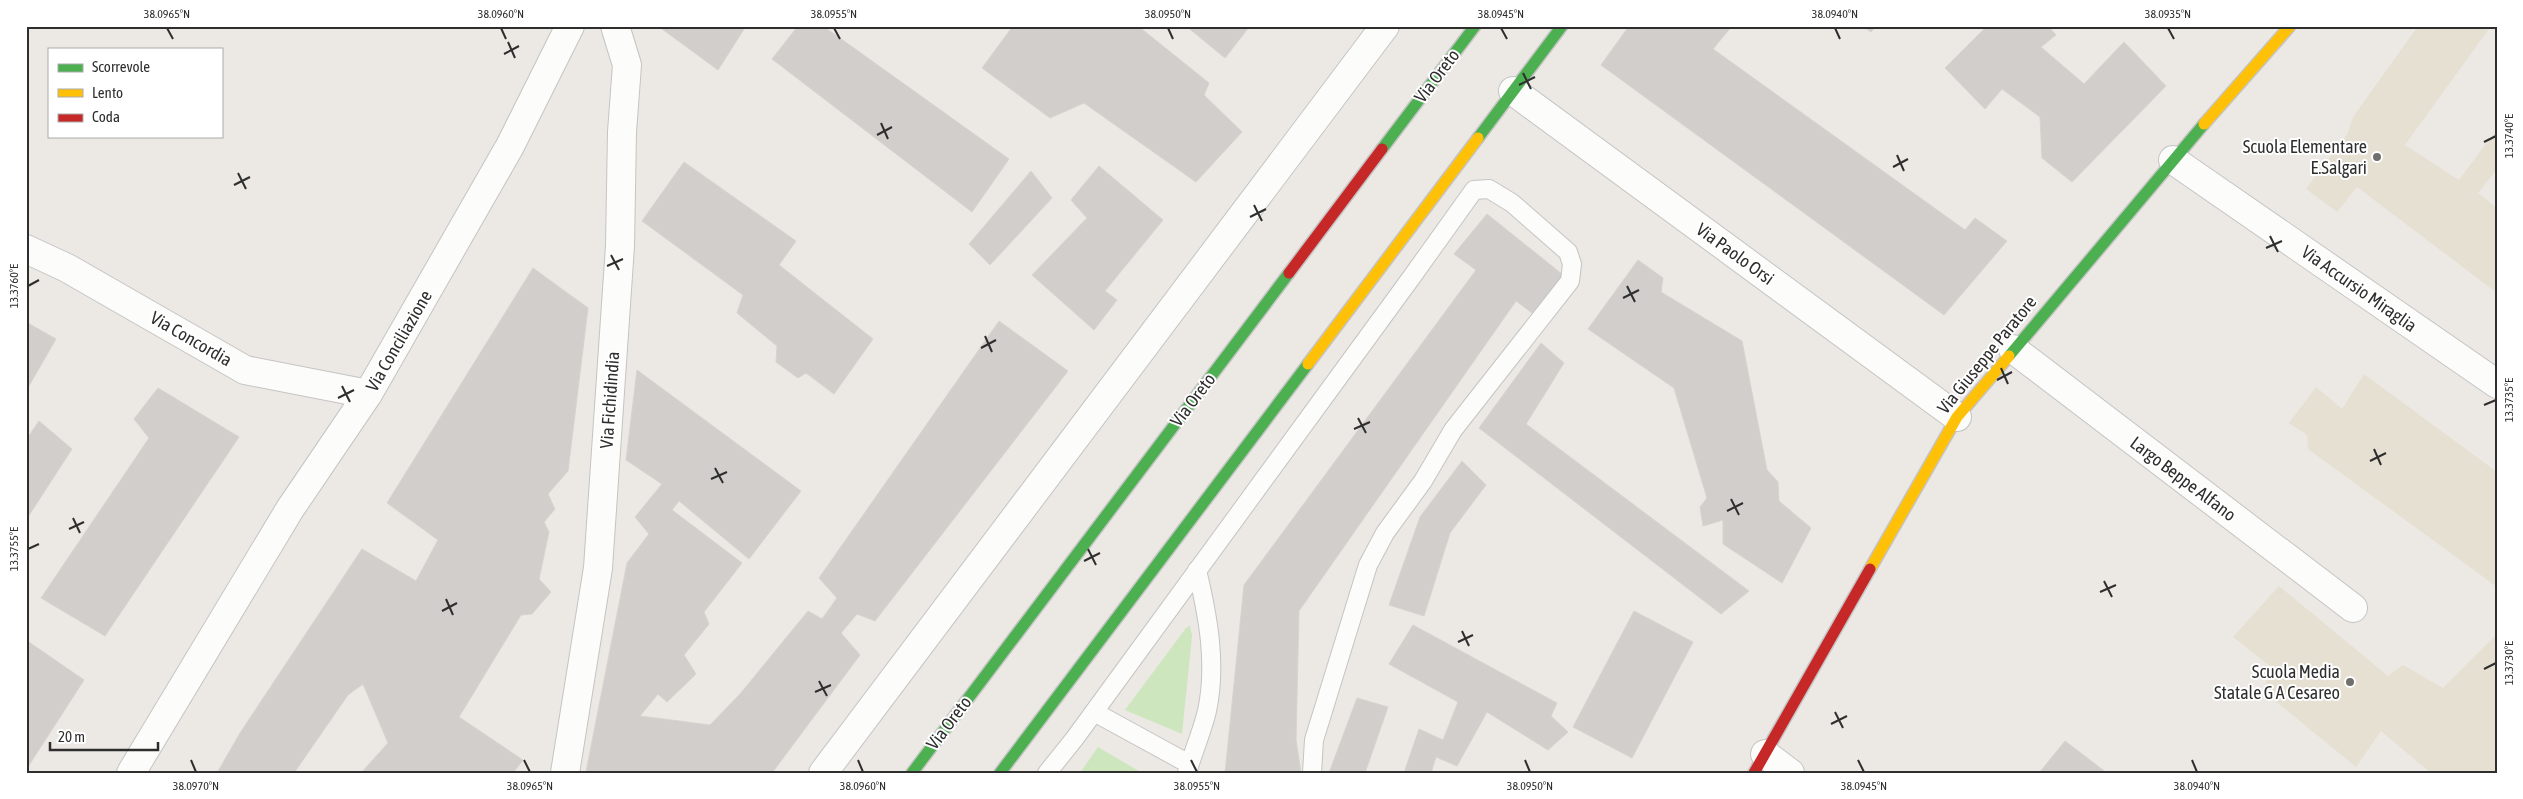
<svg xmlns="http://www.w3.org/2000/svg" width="2523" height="799" viewBox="0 0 2523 799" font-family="'Asap Condensed',sans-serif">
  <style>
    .education { fill: #e6e0d3 }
    .green { fill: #cee6be }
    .building { fill: #d1cecb; stroke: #d7d4d0 }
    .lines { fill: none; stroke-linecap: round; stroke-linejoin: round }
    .lane-casing { stroke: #c5c4c5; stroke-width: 20 }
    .street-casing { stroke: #c5c4c5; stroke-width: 30 }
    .fast-casing { stroke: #c5c4c5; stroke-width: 14 }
    .slow-casing { stroke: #c5c4c5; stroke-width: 14 }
    .jam-casing { stroke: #c5c4c5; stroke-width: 14 }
    .lane { stroke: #fcfcfb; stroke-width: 18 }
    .street { stroke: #fcfcfb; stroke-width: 28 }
    .fast { stroke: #4caf50; stroke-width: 11 }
    .slow { stroke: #ffc107; stroke-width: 11 }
    .jam { stroke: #c62828; stroke-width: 11 }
    .ticks { fill: none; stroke: #2e2e2e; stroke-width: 2 }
    .poi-dot { fill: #706f6e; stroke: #fff; stroke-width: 2 }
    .labels { text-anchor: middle; stroke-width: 4; stroke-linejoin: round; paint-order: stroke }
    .street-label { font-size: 18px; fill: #2e2e2e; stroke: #fff }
    .poi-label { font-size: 18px; fill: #2e2e2e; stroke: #fff; text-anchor: end }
    .neatline { fill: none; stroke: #2e2e2e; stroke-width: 2 }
    .ticks-label { font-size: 12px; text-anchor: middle; fill: #2e2e2e }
  </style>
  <rect width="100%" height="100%" fill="#ece8e4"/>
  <!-- education -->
  <path class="education" d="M2418,26H2491L2405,145L2459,180L2497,129V169L2478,193L2497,208V293L2357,187L2337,212L2306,189L2348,133L2353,117Z
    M2364,374L2497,472V587L2308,449L2307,435L2289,423L2316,387L2342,409Z
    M2279,586L2388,676L2403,665L2443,688L2497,634V773H2431L2381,731L2356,767L2263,691L2271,667L2233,637Z"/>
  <!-- green -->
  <path class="green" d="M1190,626L1192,636L1182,734L1125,710L1186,628Z
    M1098,747L1142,773H1080Z"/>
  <!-- building -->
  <path class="building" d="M658,26H746L718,70Z
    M798,26H823L1009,159L972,212L772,59Z
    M1013,26H1138L1209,83L1204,95L1242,132L1196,182L1084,103L1050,118L982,68Z
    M1186,26H1250L1225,58Z
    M1629,26H1732L1713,49L1965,230L1975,218L2007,241L1944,315L1601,65Z
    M1863,26H1876L1871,32Z
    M1987,26H2048L2056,35L2041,47L2084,84L2124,42L2166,86L2072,182L2042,158L2040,117L2002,89L1985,109L1945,68Z
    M684,162L796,241L779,265L873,339L834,394L806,373L798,378L776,362L777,346L737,313L743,295L642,221Z
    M1099,166L1163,220L1105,291L1117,300L1094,330L1032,275L1087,218L1071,200Z
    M1031,171L1052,198L990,265L969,244Z
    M1487,214L1567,278L1532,313L1516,301L1299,611L1296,739L1301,773H1225L1244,585L1476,270L1454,254Z
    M1638,260L1663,278L1661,292L1742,341L1767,470L1778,482L1779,501L1811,528L1782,583L1723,544V520L1703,526L1700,507L1707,498L1674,388L1588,329Z
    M533,268L588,308L568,471L548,494L555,509L544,522L549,532L539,579L551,592L532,614L521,615L459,717L523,760L513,773H361L388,743L363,684L348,695L294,773H217L240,733L362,549L416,581L438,540L387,503Z
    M999,321L1068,371L875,621L857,614L841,633L860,655L772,773L586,772L627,563L649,534L635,517L662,484L626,460L637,370L801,491L749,559L679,501L672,510L742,563L704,612L709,624L684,655L696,674L667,702L658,694L640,716L710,725L740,694L808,611L822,619L837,598L819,578Z
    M26,322L56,339L26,391Z
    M1541,343L1564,363L1526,424L1749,591L1721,614L1479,428Z
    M158,388L239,437L105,636L41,598L149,438L134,419Z
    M39,421L72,449L26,520V440Z
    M1462,461L1486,485L1450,533L1424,616L1389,605L1420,517Z
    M1634,611L1693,642L1632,758L1573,727Z
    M1413,625L1557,703L1551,716L1568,732L1548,750L1487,712L1457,766L1436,757L1431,773H1404L1419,729L1443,740L1458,702L1389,664Z
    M26,640L84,680L26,770Z
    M1357,698L1388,707L1365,773H1329Z
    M2065,741L2107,773H2039Z"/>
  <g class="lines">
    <defs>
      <path id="lane" d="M1094,712L1189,764
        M1047,773L1075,738L1411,278L1474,190L1489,189L1512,203L1568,252L1572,264L1570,281L1453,430L1423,481L1385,533L1368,565L1314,740L1312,773
        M1187,773C1193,752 1202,732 1207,711C1217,664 1208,616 1197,570"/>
      <path id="street" d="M1513,91L1957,417
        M2173,160L2497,384
        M26,249L67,268L245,370L368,394
        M2013,349L2353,608
        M1765,754L1790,773
        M131,773L290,509L368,394L510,146L570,26
        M565,773L598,568L610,392L620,246L622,132L627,65L615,26
        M823,773L1385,26"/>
      <path id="fast" d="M1478,138L1562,26
        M1382,149L1475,26
        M2009,356L2204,124
        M912,773L1289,273
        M1000,773L1308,364"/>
      <path id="slow" d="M2204,124L2290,26
        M1308,364L1478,138
        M1870,569L1957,417L2009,356"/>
      <path id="jam" d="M1289,273L1382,149
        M1754,773L1870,569"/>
    </defs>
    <!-- lane casing -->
    <use href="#lane" class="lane-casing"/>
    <!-- street casing -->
    <use href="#street" class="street-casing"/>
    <!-- fast casing -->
    <use href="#fast" class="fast-casing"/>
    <!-- slow casing -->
    <use href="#slow" class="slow-casing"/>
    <!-- jam casing -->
    <use href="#jam" class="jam-casing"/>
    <!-- lane -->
    <use href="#lane" class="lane"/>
    <!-- street -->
    <use href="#street" class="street"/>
    <!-- fast -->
    <use href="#fast" class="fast"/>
    <!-- slow -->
    <use href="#slow" class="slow"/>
    <!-- jam -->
    <use href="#jam" class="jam"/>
  </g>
  <!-- ticks -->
  <path class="ticks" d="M167,28L173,39M501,28L506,39M834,28L840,39M1168,28L1173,39M1501,28L1507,39M1835,28L1840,39M2168,28L2174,39M508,42L515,58M504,54L519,46M1523,73L1531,89M1519,85L1535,77M881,123L888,139M877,135L892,127M2484,142L2496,136M1897,155L1904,171M1893,167L1908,159M238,173L246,189M234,185L250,177M1254,205L1262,221M1250,217L1266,209M2270,236L2278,252M2266,248L2282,241M611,255L619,270M607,266L623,259M28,286L39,280M1627,286L1635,302M1623,298L1639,290M985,336L992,352M981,348L996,340M2001,368L2008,384M1997,380L2012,372M342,386L350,402M338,398L354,390M2484,405L2496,400M1358,418L1366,433M1354,429L1370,422M2374,449L2381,465M2370,461L2386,453M715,468L723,483M711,479L727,472M1731,499L1739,515M1727,511L1743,503M73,518L80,533M69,529L84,522M28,549L39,544M1088,549L1096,565M1084,561L1100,553M2104,581L2112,597M2100,592L2116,585M446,599L453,615M442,611L457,603M1462,631L1469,646M1458,642L1473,635M2484,669L2496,663M819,681L827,696M815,692L831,685M1835,712L1843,728M1831,724L1847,716M191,760L196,772M524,760L530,772M858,760L863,772M1191,760L1197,772M1525,760L1530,772M1858,760L1864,772M2192,760L2197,772"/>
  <!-- markers -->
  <g class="poi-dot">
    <circle cx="2377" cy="157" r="5"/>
    <circle cx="2350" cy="682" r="5"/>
  </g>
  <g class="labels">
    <!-- street labels -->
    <g class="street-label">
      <text transform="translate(1437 76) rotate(-53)" y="6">Via Oreto</text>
      <text transform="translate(1735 254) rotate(36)" y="6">Via Paolo Orsi</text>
      <text transform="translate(2359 289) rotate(35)" y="6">Via Accursio Miraglia</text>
      <text transform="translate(191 339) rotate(30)" y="6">Via Concordia</text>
      <text transform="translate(399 341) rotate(-60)" y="6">Via Conciliazione</text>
      <text transform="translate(1987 355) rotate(-51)" y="6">Via Giuseppe Paratore</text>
      <text transform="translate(610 400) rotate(-86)" y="6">Via Fichidindia</text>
      <text transform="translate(1193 400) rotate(-53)" y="6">Via Oreto</text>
      <text transform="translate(2183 479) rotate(37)" y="6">Largo Beppe Alfano</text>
      <text transform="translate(949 723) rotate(-53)" y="6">Via Oreto</text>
    </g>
    <!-- poi labels -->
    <g class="poi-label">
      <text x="2367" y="153">Scuola Elementare<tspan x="2367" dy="21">E.Salgari</tspan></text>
      <text x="2340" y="678">Scuola Media<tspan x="2340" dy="21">Statale G A Cesareo</tspan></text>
    </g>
  </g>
  <!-- border -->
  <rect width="2523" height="799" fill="none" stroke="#ffffff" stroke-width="55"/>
  <!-- legend -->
  <rect x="48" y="48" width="175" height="90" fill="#ffffff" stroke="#ababab"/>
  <rect x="58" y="64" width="25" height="8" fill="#4caf50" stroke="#ababab"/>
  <text x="92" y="72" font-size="15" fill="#2e2e2e">Scorrevole</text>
  <rect x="58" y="89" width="25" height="8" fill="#ffc107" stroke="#ababab"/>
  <text x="92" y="98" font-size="15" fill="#2e2e2e">Lento</text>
  <rect x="58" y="114" width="25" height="8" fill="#c62828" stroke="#ababab"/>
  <text x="92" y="122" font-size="15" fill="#2e2e2e">Coda</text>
  <!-- scale -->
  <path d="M50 742v8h108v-8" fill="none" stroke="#2e2e2e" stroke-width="2.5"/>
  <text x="58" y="742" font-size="15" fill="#2e2e2e" stroke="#ffffff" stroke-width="4" paint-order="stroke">20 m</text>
  <rect x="28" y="28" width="2468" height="744" class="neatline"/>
  <g class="ticks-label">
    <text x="167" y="18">38.0965°N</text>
    <text x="501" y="18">38.0960°N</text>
    <text x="834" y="18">38.0955°N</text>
    <text x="1168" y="18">38.0950°N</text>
    <text x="1501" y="18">38.0945°N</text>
    <text x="1835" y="18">38.0940°N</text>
    <text x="2168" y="18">38.0935°N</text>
    <text transform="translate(2509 136) rotate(-90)" y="4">13.3740°E</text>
    <text transform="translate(14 286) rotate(-90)" y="4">13.3760°E</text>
    <text transform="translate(2509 400) rotate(-90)" y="4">13.3735°E</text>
    <text transform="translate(14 549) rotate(-90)" y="4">13.3755°E</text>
    <text transform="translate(2509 663) rotate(-90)" y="4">13.3730°E</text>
    <text x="196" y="790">38.0970°N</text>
    <text x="530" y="790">38.0965°N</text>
    <text x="863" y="790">38.0960°N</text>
    <text x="1197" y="790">38.0955°N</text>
    <text x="1530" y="790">38.0950°N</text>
    <text x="1864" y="790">38.0945°N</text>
    <text x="2197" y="790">38.0940°N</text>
  </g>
</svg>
